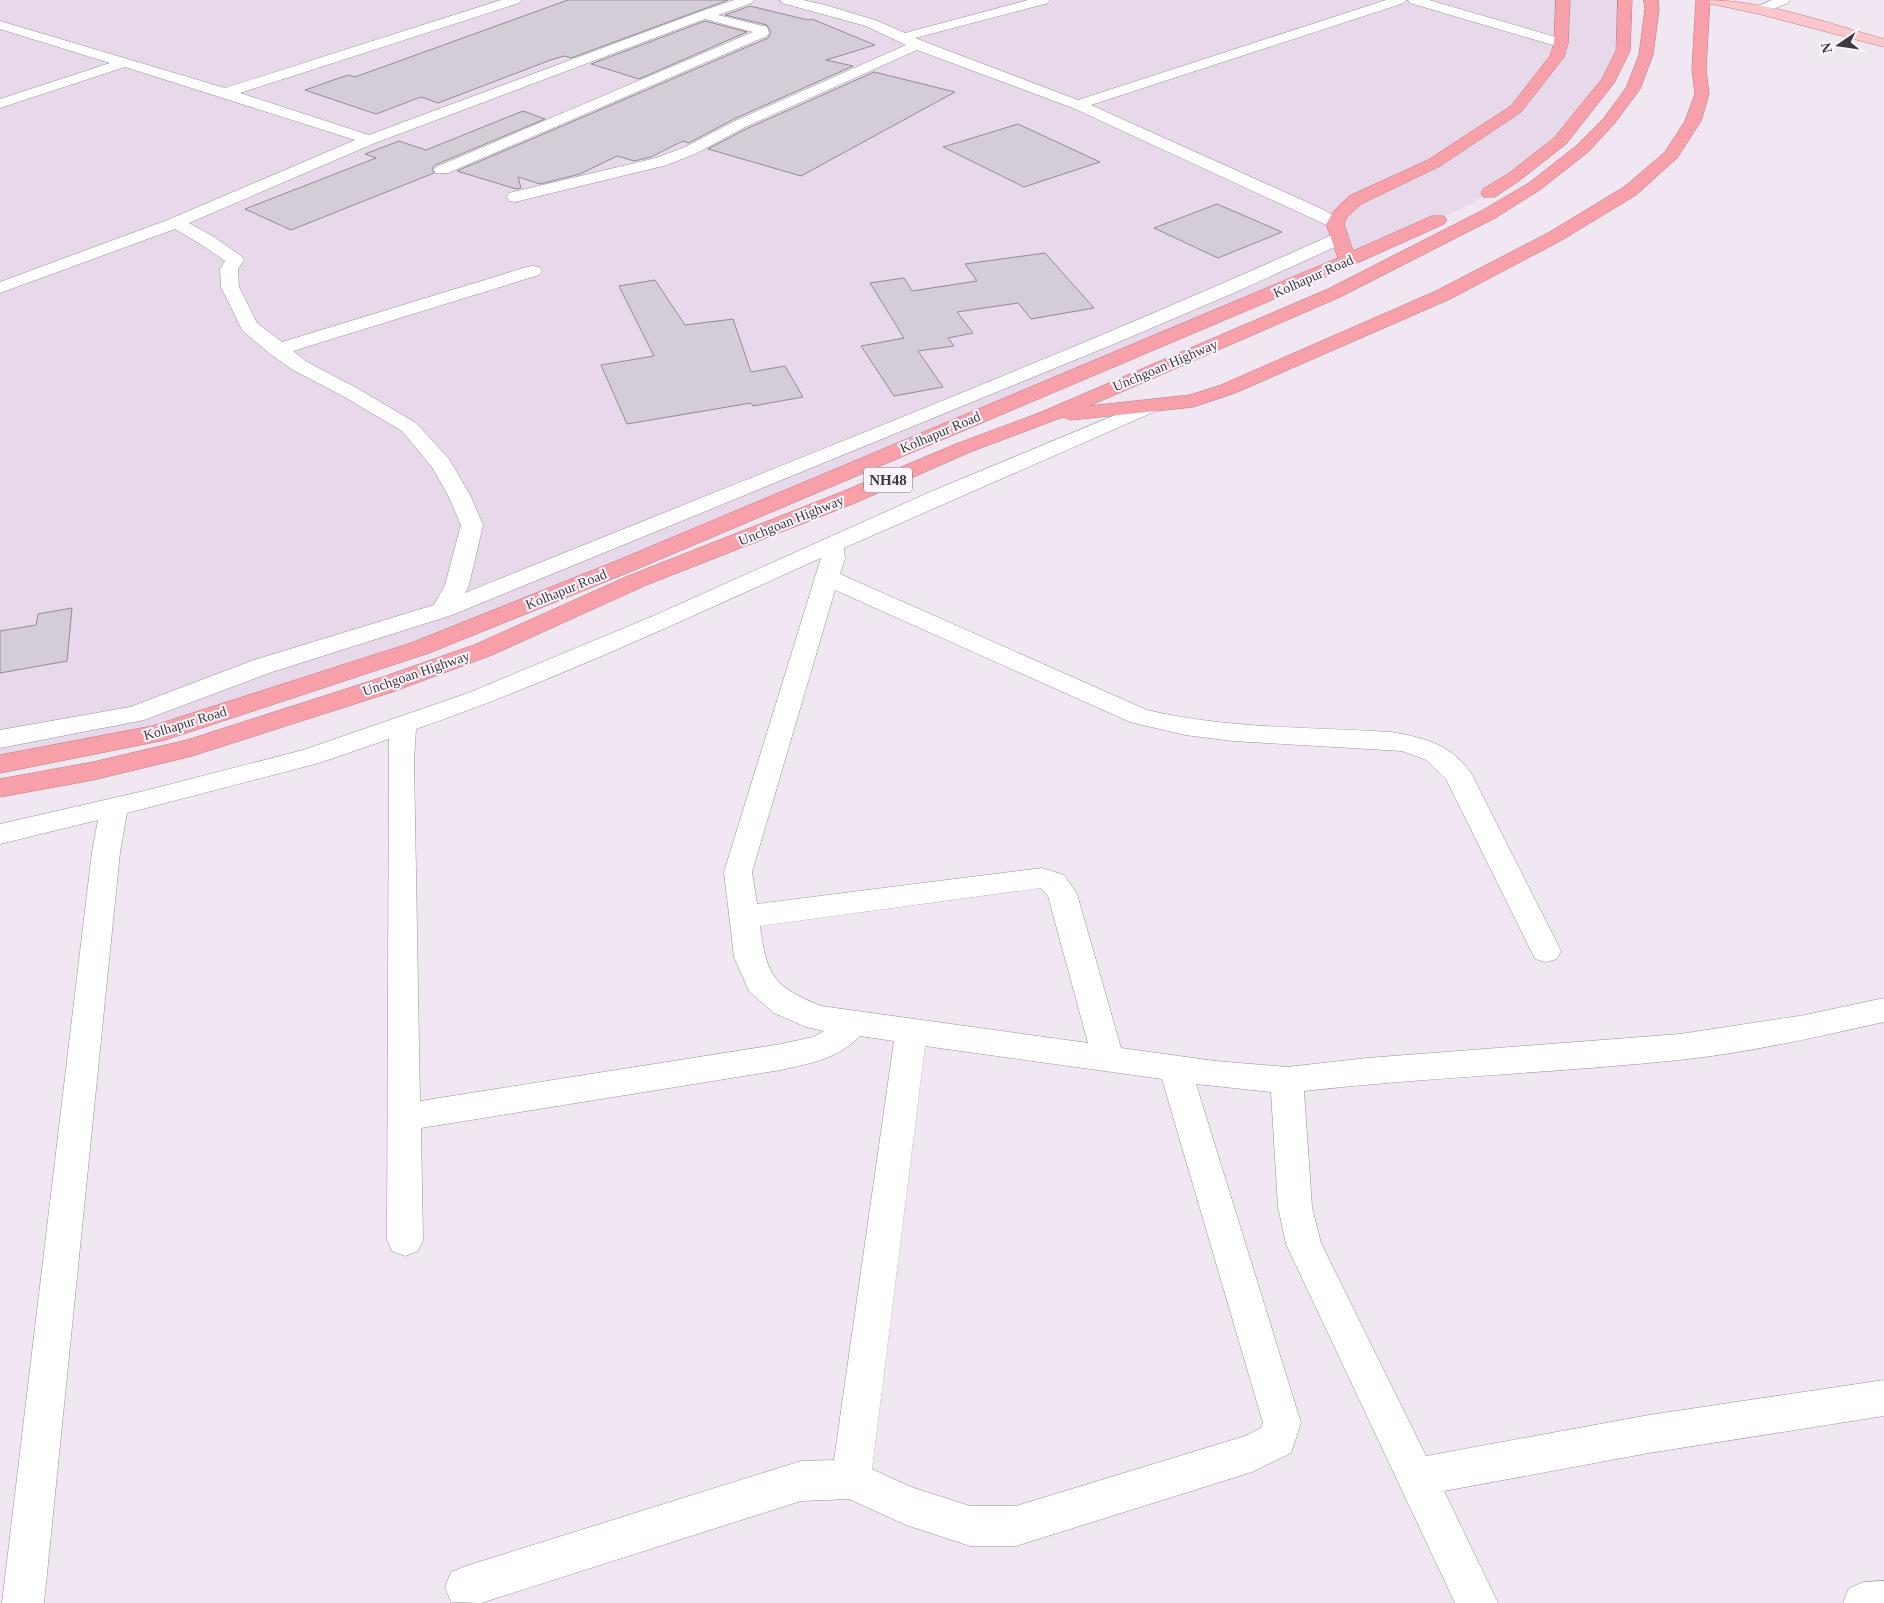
<svg xmlns="http://www.w3.org/2000/svg" width="1884" height="1603" viewBox="0 0 1884 1603" font-family="'Times New Roman',serif">
  <style>
    .built { fill: #e7d9ea }
    .building { fill: #d4ccd6; stroke: #938b95 }
    .lines { fill: none; stroke-linecap: round; stroke-linejoin: round }
    .minor-casing { stroke: #978f98; stroke-width: 1 }
    .major-casing { stroke: #b77c84; stroke-width: 1 }
    .highway-casing { stroke: #b77c84; stroke-width: 1 }
    .minor { fill: #fff; fill-rule: evenodd }
    .major { fill: #fbc6cc; fill-rule: evenodd }
    .highway { fill: #f8a0aa; fill-rule: evenodd }
    .labels { text-anchor: middle; stroke-width: 4; stroke-linejoin: round; paint-order: stroke }
    .far-street-label { font-size: 14px; fill: #3d3a3e; stroke: #fcf5fe }
    .shield { fill: #fcf5fe; stroke: #767278; stroke-width: 1 }
    .shield-label { font-size: 15px; font-weight: bold; fill: #3d3a3e }
  </style>
  <rect width="100%" height="100%" fill="#f0e7f2"/>
  <!-- built -->
  <path class="built" d="M0,0H1624L1620,58L1536,159L1473,203L1384,244L479,624L156,734L0,764Z"/>
  <!-- building -->
  <path class="building" d="M568,0H728L571,58L564,56L548,61L438,103L421,97L376,114L305,90L348,75L355,77Z
    M750,6L808,20L812,19L875,45L826,60L853,66L734,119L689,143L683,141L651,157L634,161L617,156L580,174L540,184L518,177L521,188L516,189L457,171L768,38L771,32L767,25L725,15Z
    M705,21L747,32L639,79L591,64Z
    M874,72L955,92L801,176L708,149L746,129Z
    M523,111L545,119L435,165L432,169L434,173L291,230L245,209L376,158L365,154L399,141L426,150Z
    M1018,124L1100,162L1024,187L943,147Z
    M1217,204L1282,232L1218,258L1154,228Z
    M1045,253L1094,308L1031,319L1018,303L957,312L973,333L948,338L954,346L918,351L943,387L894,396L861,346L904,338L870,283L904,278L912,291L977,281L965,264Z
    M655,280L685,325L733,319L751,372L785,366L803,397L753,406L751,403L627,424L601,365L654,356L619,286Z
    M72,608L67,661L0,673V631L36,625L38,614Z"/>
  <g class="lines">
    <defs>
      <path id="minor" d="M501,0H521L519,3L240,93L369,135L699,12L734,0H754L752,3L718,15L767,27L769,33L767,36L448,173H436L434,170L436,167L753,32L705,19L375,143L189,223L214,237L241,256L244,260L238,269L239,287L257,323L282,342L527,267L533,266L539,267L542,271L539,275L293,351L307,362L355,387L416,423L449,459L471,497L483,525L469,585L465,593C755,475 1048,363 1334,234L1340,233L1346,234L1349,238L1346,242L1236,292L1114,344L452,615L272,672L144,720L0,748V730L130,707L254,660L434,605L445,585L461,525L449,497L432,467L402,431L341,395L293,370L270,354L242,330L221,287L220,269L225,261L202,245L175,229L0,293V282L170,219L355,140L125,67L0,108V99L110,63L0,29V21L225,88Z
        M780,0H803L825,5L875,20L905,33L1028,0H1050L1048,3L915,38L1078,100L1386,0H1406L1404,3L1091,105L1320,208L1341,220L1344,224L1341,228L1335,229L1073,108L917,50L745,127L697,153L667,165L515,202L509,201L507,197L509,193L656,158L685,147L735,121L906,45L866,26L782,3Z
        M1408,0H1429L1566,40L1568,43L1566,46H1556L1410,3Z
        M1772,0H1790L1788,3L1761,14L1754,10L1756,7Z
        M1149,401L1156,403L1159,407L1156,411L844,548L845,559L840,574L1147,710C1227,729 1309,727 1390,732C1423,737 1453,745 1472,775L1561,951L1557,959L1546,962L1535,959L1446,779L1426,760L1402,751L1233,741L1185,735L1130,722L835,590L752,872L757,904L1042,868L1064,875L1077,894L1121,1048L1215,1061L1287,1067L1367,1058L1680,1034L1805,1015L1884,998V1022C1816,1037 1748,1053 1679,1060C1554,1073 1429,1077 1304,1091L1312,1207L1321,1243L1426,1456L1649,1415L1884,1380V1416L1649,1453L1444,1491L1498,1603H1455L1286,1244L1278,1207L1271,1092L1196,1084L1301,1423L1291,1453L1252,1472L1016,1546H970L906,1525L849,1499L801,1501L481,1603L451,1602L445,1587L451,1572L466,1566L801,1461L834,1460L894,1041L860,1036C838,1059 811,1063 781,1070L421,1128L423,1240L418,1251L405,1256L392,1251L387,1240L389,739L319,763L127,813L120,852L44,1603H2L92,852L98,820L0,844V824L144,791L303,750L468,693L653,616L930,492ZM821,558L724,872L734,957L749,991L774,1013L806,1027L824,1031L813,1037L781,1044L420,1101L414,760L416,729C554,681 688,618 821,558ZM1041,888L1048,896L1088,1043L821,1006C773,986 767,977 760,926ZM925,1046L1162,1079L1263,1423L1261,1428L1245,1436L1016,1506H970L911,1487L872,1469Z
        M1884,1581V1603H1843L1849,1588L1864,1582Z"/>
      <path id="major" d="M1705,0C1765,0 1827,23 1884,39V47L1759,14L1707,3Z"/>
      <path id="highway" d="M1556,0H1570L1568,43L1564,57L1521,112L1440,166L1361,204L1347,217L1344,224L1353,251L1432,216H1444L1447,220L1444,224L1319,280L637,569L429,653L165,740L0,773V755L152,726L411,643L621,559L1338,258L1326,224L1334,211L1349,196L1428,160L1511,106L1550,56L1554,43Z
        M1618,0H1632L1630,51L1614,83L1566,144L1520,180L1495,197H1483L1481,193L1483,189L1508,174L1554,138L1602,79L1616,51Z
        M1644,0H1658L1659,9L1653,55L1640,89L1614,124L1588,152L1541,189L1495,218L1340,297L1089,406L1190,395L1221,385L1436,291L1548,233L1624,187L1665,152L1685,121L1695,94L1692,69L1696,0H1710L1706,69L1709,94L1701,121L1677,158L1636,195L1560,241L1450,299L1235,393L1193,407L1071,420L1063,417L970,452L855,503L644,586L492,655L395,691L192,756L93,780L0,797V779L93,762L187,740L377,679L474,645L628,576L839,493L956,444L1039,413L1328,289L1483,210L1529,183L1576,146L1604,118L1626,88L1639,55L1645,9Z"/>
    </defs>
    <!-- minor casing -->
    <use href="#minor" class="minor-casing"/>
    <!-- major casing -->
    <use href="#major" class="major-casing"/>
    <!-- highway casing -->
    <use href="#highway" class="highway-casing"/>
    <!-- minor -->
    <use href="#minor" class="minor"/>
    <!-- major -->
    <use href="#major" class="major"/>
    <!-- highway -->
    <use href="#highway" class="highway"/>
  </g>
  <g class="labels">
    <!-- far-street labels -->
    <g class="far-street-label">
      <text transform="translate(1313 276) rotate(-24)" y="5">Kolhapur Road</text>
      <text transform="translate(1165 365) rotate(-23)" y="5">Unchgoan Highway</text>
      <text transform="translate(940 432) rotate(-23)" y="5">Kolhapur Road</text>
      <text transform="translate(791 520) rotate(-22)" y="5">Unchgoan Highway</text>
      <text transform="translate(566 589) rotate(-22)" y="5">Kolhapur Road</text>
      <text transform="translate(416 673) rotate(-19)" y="5">Unchgoan Highway</text>
      <text transform="translate(185 723) rotate(-17)" y="5">Kolhapur Road</text>
    </g>
    <!-- shield labels -->
    <rect class="shield" x="864" y="467.5" width="48" height="25" rx="4"/>
    <g class="shield-label">
      <text x="888" y="485">NH48</text>
    </g>
  </g>
  <!-- north arrow -->
  <g transform="translate(1839 45) rotate(257)" stroke="#fcf5fe" stroke-width="4" paint-order="stroke">
  <path d="M0-4L9 19L0 12L-9 19Z" fill="#3d3a3e"/>
  <text y="-8" font-size="14" font-weight="bold" text-anchor="middle" fill="#3d3a3e">N</text>
  </g>
</svg>
